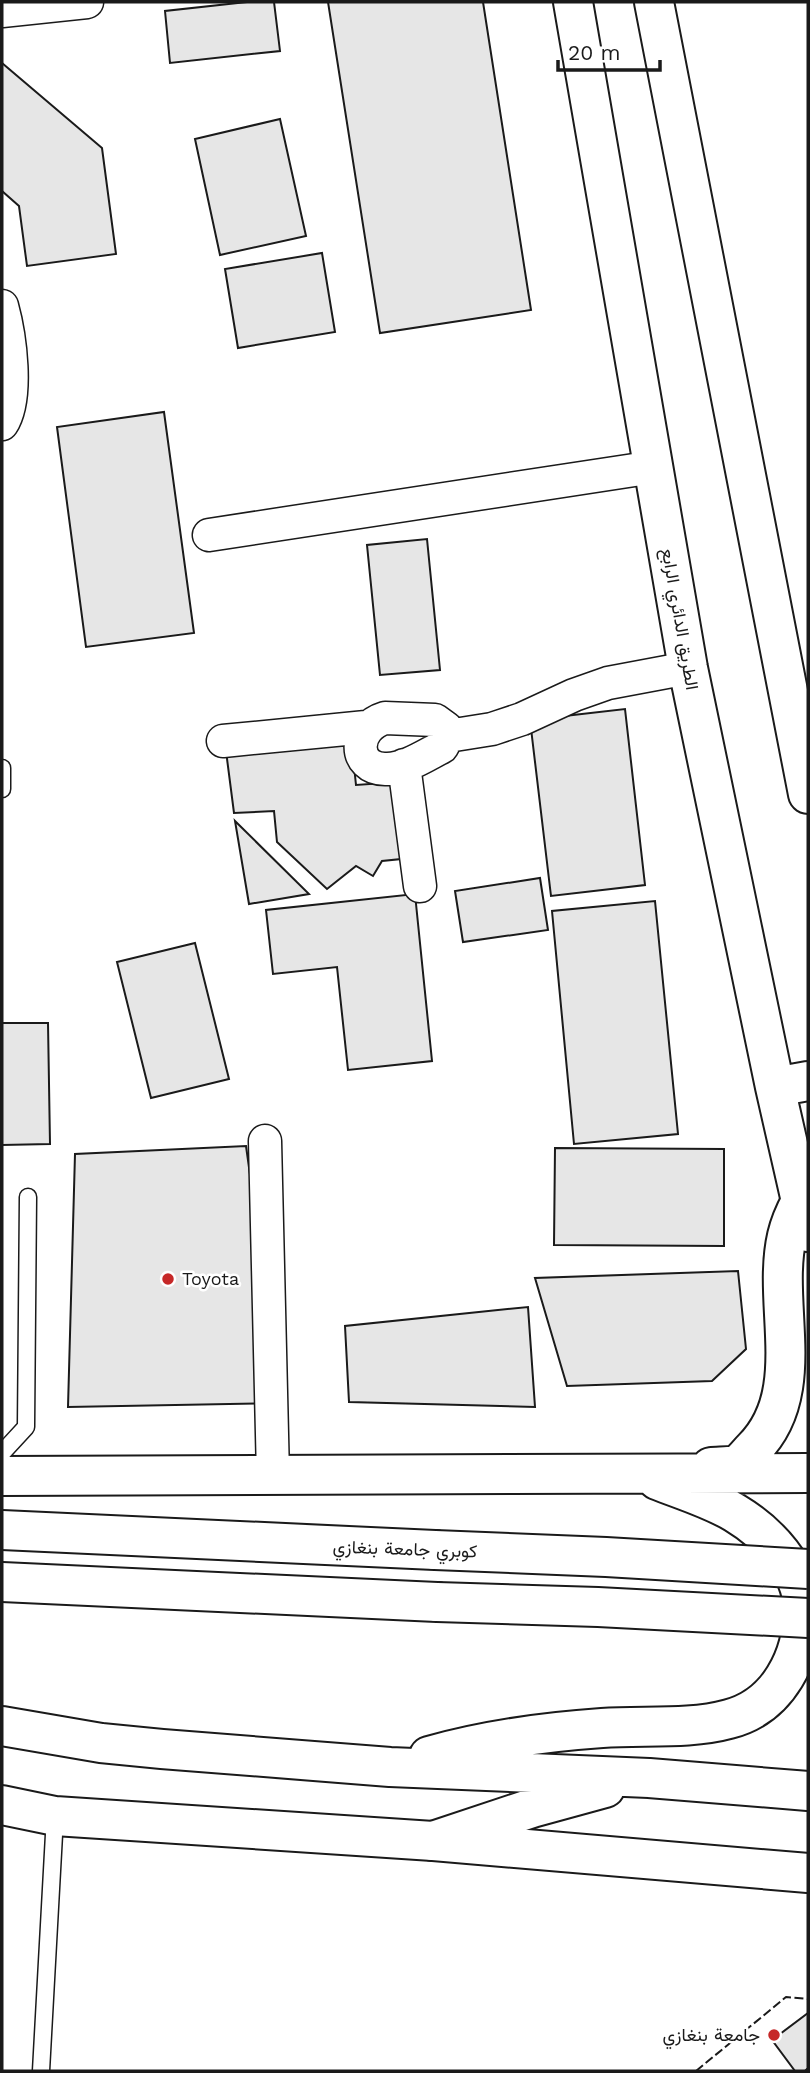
<svg xmlns="http://www.w3.org/2000/svg" width="810" height="2073" viewBox="0 0 810 2073" font-family="'Work Sans',Vazirmatn,sans-serif">
  <style>
    .building { fill: #e6e6e6; stroke: #1a1a1a; stroke-width: 2 }
    .lines { fill: none; stroke-linecap: round; stroke-linejoin: round }
    .lane-casing { stroke: #1a1a1a; stroke-width: 19 }
    .street-casing { stroke: #1a1a1a; stroke-width: 35 }
    .secondary-casing { stroke: #1a1a1a; stroke-width: 42 }
    .primary-casing { stroke: #1a1a1a; stroke-width: 42 }
    .highway-casing { stroke: #1a1a1a; stroke-width: 42 }
    .lane { stroke: #fff; stroke-width: 16 }
    .street { stroke: #fff; stroke-width: 32 }
    .secondary { stroke: #fff; stroke-width: 38 }
    .primary { stroke: #fff; stroke-width: 38 }
    .highway { stroke: #fff; stroke-width: 38 }
    .highway-bridge-casing { stroke: #1a1a1a; stroke-width: 42; stroke-linecap: butt }
    .highway-bridge { stroke: #fff; stroke-width: 38 }
    .fence { stroke: #1a1a1a; stroke-width: 2; stroke-dasharray: 9 3.5; stroke-linecap: butt }
    .poi-dot { fill: #c62828; stroke: #fff; stroke-width: 2.5 }
    .labels { text-anchor: middle; stroke-width: 5; stroke-linejoin: round; paint-order: stroke }
    .street-label { font-size: 18px; fill: #1a1a1a; stroke: #fff }
    .poi-label { font-size: 18px; fill: #1a1a1a; stroke: #fff; text-anchor: start }
  </style>
  <rect width="100%" height="100%" fill="#fff"/>
  <!-- building -->
  <path class="building" d="M247,2H274L280,51L170,63L165,11Z
    M328,2H483L531,310L380,333Z
    M2,63L102,148L116,254L27,266L19,206L2,191Z
    M280,119L306,236L220,255L195,139Z
    M322,253L335,332L238,348L225,269Z
    M164,412L194,633L86,647L57,427Z
    M427,539L440,670L380,675L367,545Z
    M625,709L645,885L551,896L530,720Z
    M351,737L356,785L399,782L411,858L382,861L373,876L356,866L327,889L277,842L274,811L234,813L226,751Z
    M235,821L309,894L249,904Z
    M540,878L548,930L463,942L455,891Z
    M415,894L432,1061L348,1070L337,967L273,974L266,910Z
    M655,901L678,1134L574,1144L552,911Z
    M195,943L229,1079L151,1098L117,962Z
    M2,1023H48L50,1144L2,1145Z
    M246,1146L282,1403L68,1407L75,1154Z
    M555,1148L724,1149V1246L554,1245Z
    M738,1271L746,1349L712,1381L567,1386L535,1278Z
    M528,1307L535,1407L349,1402L345,1326Z
    M808,2013V2068L805,2071H795L772,2040Z"/>
  <g class="lines">
    <defs>
      <path id="lane" d="M2,768V789
        M2,1453L26,1427L28,1197
        M41,2071L55,1816"/>
      <path id="street" d="M2,11L87,2
        M2,306C10,335 19,398 2,424
        M209,535L654,467
        M385,718L435,720L446,728L448,736L442,747C426,755 404,770 385,769C353,769 352,728 385,718Z
        M448,736L492,729L522,719L574,695L608,683L688,668
        M223,741L366,727
        M404,765L420,886
        M265,1141L273,1476"/>
      <path id="secondary" d="M2,1805L55,1816L433,1841L808,1873"/>
      <path id="primary" d="M573,2L688,668L775,1087L808,1232
        M654,2L808,794
        M775,1087L808,1081"/>
      <path id="highway" d="M711,1467C719,1466 731,1467 738,1464C743,1461 749,1453 753,1449C810,1392 771,1305 787,1236C790,1223 795,1212 801,1201
        M2,1476L808,1473
        M2,1530L435,1550
        M2,1582L437,1602
        M2,1726L101,1743L162,1749L390,1767L649,1778L808,1791
        M429,1756C485,1740 544,1732 602,1728C644,1725 689,1730 729,1719C779,1706 803,1656 803,1609C802,1568 768,1533 735,1513C712,1499 682,1490 657,1480
        M433,1841L532,1808L605,1788"/>
    </defs>
    <!-- lane casing -->
    <use href="#lane" class="lane-casing"/>
    <!-- street casing -->
    <use href="#street" class="street-casing"/>
    <!-- secondary casing -->
    <use href="#secondary" class="secondary-casing"/>
    <!-- primary casing -->
    <use href="#primary" class="primary-casing"/>
    <!-- highway casing -->
    <use href="#highway" class="highway-casing"/>
    <!-- lane -->
    <use href="#lane" class="lane"/>
    <!-- street -->
    <use href="#street" class="street"/>
    <!-- secondary -->
    <use href="#secondary" class="secondary"/>
    <!-- primary -->
    <use href="#primary" class="primary"/>
    <!-- highway -->
    <use href="#highway" class="highway"/>
    <defs>
      <path id="highway-bridge" d="M435,1550L606,1557L808,1569
        M437,1602L598,1607L808,1618"/>
    </defs>
    <!-- highway-bridge casing -->
    <use href="#highway-bridge" class="highway-bridge-casing"/>
    <!-- highway-bridge -->
    <use href="#highway-bridge" class="highway-bridge"/>
    <!-- fence -->
    <path class="fence" d="M696,2071L786,1997L808,1999"/>
  </g>
  <!-- markers -->
  <g class="poi-dot">
    <circle cx="168" cy="1279" r="7"/>
    <circle cx="774" cy="2035" r="7"/>
  </g>
  <g class="labels">
    <!-- street labels -->
    <g class="street-label">
      <text transform="translate(680 619) rotate(80)" y="6">الطريق الدائري الرابع</text>
      <text transform="translate(405 1549) rotate(2)" y="6">كوبري جامعة بنغازي</text>
    </g>
    <!-- poi labels -->
    <g class="poi-label">
      <text x="182" y="1285">Toyota</text>
      <text x="760" y="2041" text-anchor="end">جامعة بنغازي</text>
    </g>
  </g>
  <!-- border -->
  <rect width="810" height="2073" fill="none" stroke="#1a1a1a" stroke-width="7"/>
  <!-- scale -->
  <path d="M558 60v10h102v-10" fill="none" stroke="#1a1a1a" stroke-width="3.5"/>
  <text x="568" y="60" font-size="21" fill="#1a1a1a" stroke="#ffffff" stroke-width="5" paint-order="stroke">20 m</text>
</svg>
